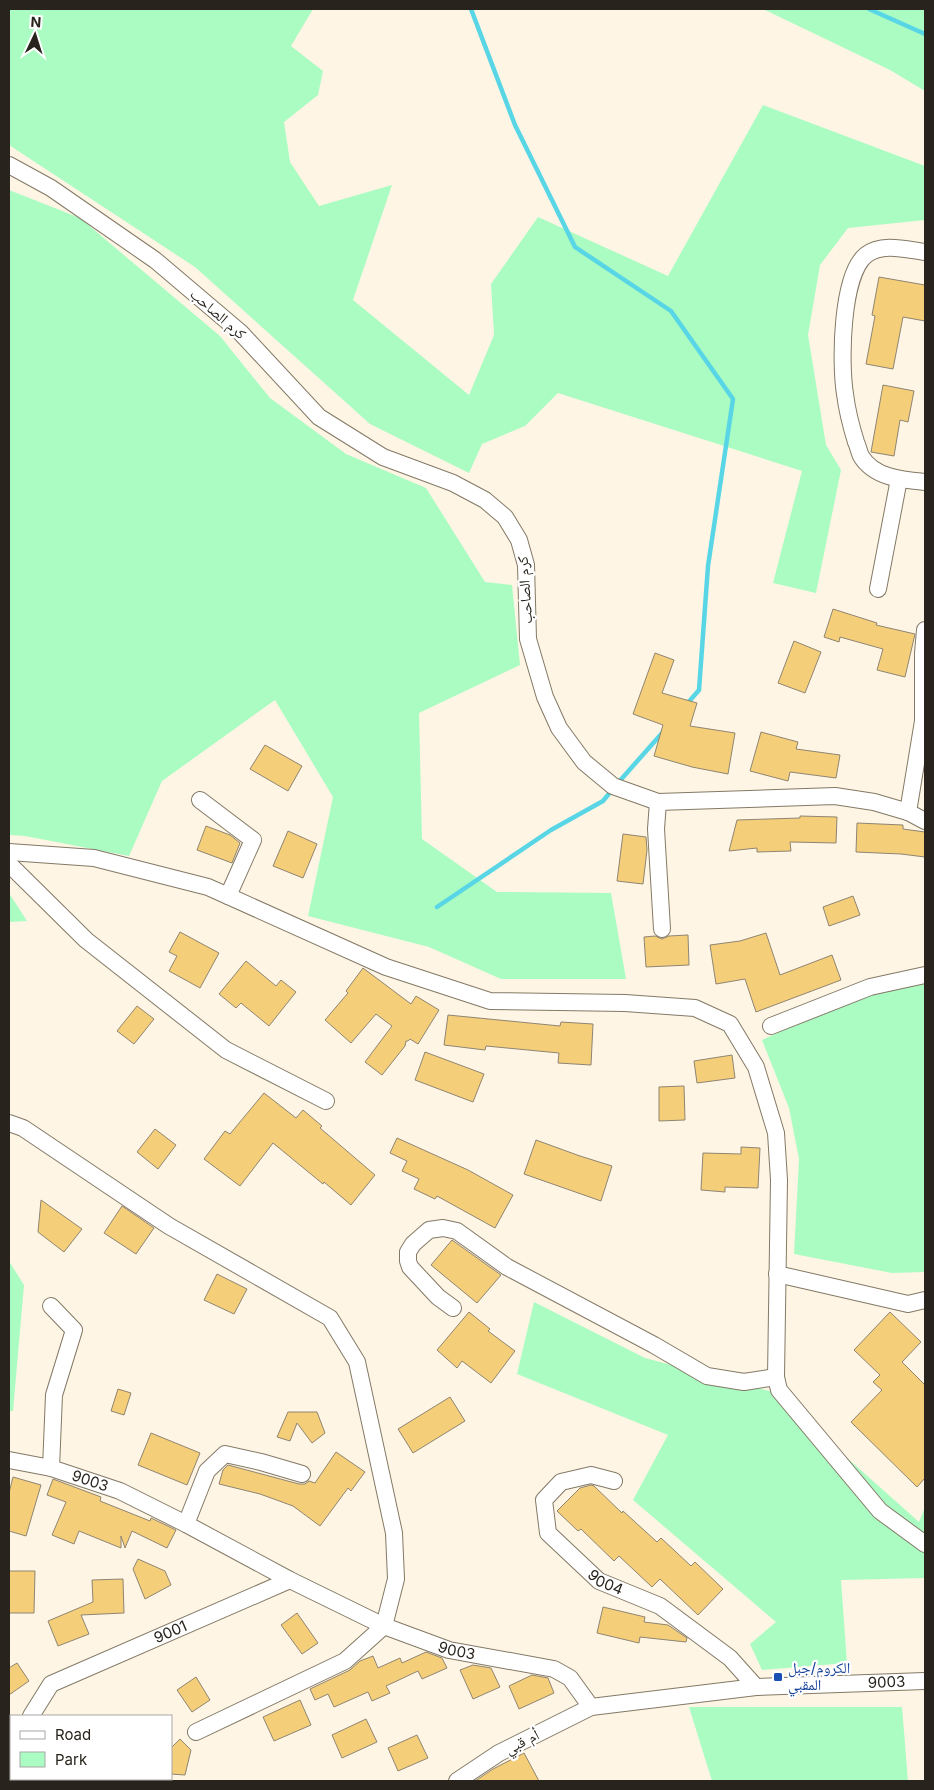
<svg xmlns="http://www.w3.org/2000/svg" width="934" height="1790" viewBox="0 0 934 1790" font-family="Inter,'Noto Naskh Arabic',sans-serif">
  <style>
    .green { fill: #aafcc3 }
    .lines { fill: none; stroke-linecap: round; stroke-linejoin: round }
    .stream { stroke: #58d6e6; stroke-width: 4.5 }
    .building { fill: #f5ce79; stroke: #8f8572 }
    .minor-casing { stroke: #837966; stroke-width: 18 }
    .minor { stroke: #fff; stroke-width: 16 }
    .transit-dot { fill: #1a4fb4; stroke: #fff; stroke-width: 2 }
    .labels { text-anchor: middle; stroke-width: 4.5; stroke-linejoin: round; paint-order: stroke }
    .street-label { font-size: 15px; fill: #28241d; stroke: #fff }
    .transit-label { font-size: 15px; fill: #164399; stroke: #fff; text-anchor: start }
  </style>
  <rect width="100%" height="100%" fill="#fef5e4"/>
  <!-- green -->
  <path class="green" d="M9,9H313L291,46L323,71L318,95L284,122L290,162L319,206L392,185L353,300L469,395L494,335L491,284L538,217L668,276L763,105L925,166V220L848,228L820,265L808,335L826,445L841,470L816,593L773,583L802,471L558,393L525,426L482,444L469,473L370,424L195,267L9,145Z
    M763,9H925V91L890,70Z
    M9,190L80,218L220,336L270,398L346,454L426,488L485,582L512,585L520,665L419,713L422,839L497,892L611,893L626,979H501L429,947L308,916L333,797L275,700L162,781L129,856L25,836L9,835Z
    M9,893L27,921L9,922Z
    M925,982V1272L892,1273L794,1254L799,1159L789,1108L762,1040L845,1002Z
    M9,1261L24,1285L13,1411H9Z
    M534,1302L645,1358L773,1392L919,1522L925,1507V1578L841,1580L847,1663L762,1670L750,1644L776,1622L633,1500L668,1435L517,1374Z
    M689,1707H902L908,1781H712Z"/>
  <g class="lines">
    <!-- stream -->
    <path class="stream" d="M471,9L515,125L575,247L671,311L733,399L708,566L699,690L686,705
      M869,9L925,34
      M617,784L663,732
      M437,907L551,830L603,801L612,790"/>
  </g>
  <!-- building -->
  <path class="building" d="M879,277L925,285V321L903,317L893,369L866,364L875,316L872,315Z
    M883,385L914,391L908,422L900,420L894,456L871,452Z
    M833,609L877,623L876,625L915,634L905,677L877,670L883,649L840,637L839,642L824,637Z
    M794,641L821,652L805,693L778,683Z
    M655,653L674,660L662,693L697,703L690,726L735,733L728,774L692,767L654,756L663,725L633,714Z
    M761,732L798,742L796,749L840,755L836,778L790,772L788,781L750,771Z
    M265,745L302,766L288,791L250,769Z
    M800,816L837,817L836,843L790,842L791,851L757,852V848L729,851L737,820L800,818Z
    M857,823L903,825V829L925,832V857L901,854L856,852Z
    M206,826L230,835L240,843L232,863L197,850Z
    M288,831L317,844L303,878L273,866Z
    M623,834L646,837L647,850L643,884L617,881Z
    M853,896L860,915L829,926L823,907Z
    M180,932L219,953L200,988L169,971L177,956L169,952Z
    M766,933L780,975L832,955L841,980L756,1012L745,979L716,984L710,945L740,941Z
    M688,935L689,965L646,967L644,937L655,936L662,939L669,936Z
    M246,961L276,986L281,980L296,992L269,1026L241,1003L236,1008L219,994Z
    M363,968L411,1004L416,996L439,1010L418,1044L410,1039L408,1041H406L405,1046L382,1075L365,1062L392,1026L376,1014L351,1043L325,1020L348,993L346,991Z
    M137,1006L154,1019L134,1044L117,1031Z
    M448,1015L560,1026L561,1022L593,1024L591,1065L558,1063L559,1053L486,1046L485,1050L444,1045Z
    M425,1052L484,1074L473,1102L415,1080Z
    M732,1055L735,1078L697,1083L694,1061Z
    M684,1086L685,1120L659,1121V1087Z
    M264,1093L296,1118L303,1110L322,1126L320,1128L375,1175L351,1205L324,1182L323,1184L273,1143L240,1186L204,1159L225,1131L230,1134Z
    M155,1129L176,1145L158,1169L137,1152Z
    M397,1138L468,1170L513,1195L495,1228L437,1196L435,1199L414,1189L419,1179L402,1171L407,1161L390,1153Z
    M536,1140L580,1156L612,1166L601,1201L524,1174Z
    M741,1147L760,1148L758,1188L725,1187V1192L701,1190L703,1153L741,1154Z
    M41,1200L82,1229L64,1252L38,1232Z
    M122,1206L154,1228L136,1254L104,1233Z
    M452,1240L501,1275L477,1303L431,1265Z
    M217,1274L247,1289L234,1314L204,1300Z
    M469,1312L490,1329L488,1331L515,1351L491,1383L462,1361L457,1368L437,1350Z
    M890,1312L921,1342L902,1362L925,1385V1478L917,1487L851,1422L882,1390L873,1382L880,1375L854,1350Z
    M118,1389L131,1393L124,1415L111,1411Z
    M450,1397L465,1421L413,1453L398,1429Z
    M288,1412H317L325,1433L312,1443L297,1423L290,1441L277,1437Z
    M151,1433L200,1453L187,1485L138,1465Z
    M336,1452L365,1472L351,1491L348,1488L320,1526L293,1506L260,1494L219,1484L223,1470L228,1465L299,1484H305L309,1481L315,1483Z
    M13,1477L41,1485L26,1536L9,1531V1493Z
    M53,1479L101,1497L100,1501L150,1521L151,1518L176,1530L167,1548L132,1531L125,1548L121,1536V1548L79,1531L74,1544L52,1535L66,1502L47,1495Z
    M591,1485L594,1486L622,1513L623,1511L657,1542L661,1538L691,1566L695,1562L723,1589L698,1615L660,1579L652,1587L619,1556L614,1561L581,1529L578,1531L557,1511L580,1488Z
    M138,1559L165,1571L171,1585L145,1599L133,1569Z
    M9,1571H35L34,1613H9Z
    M123,1579L124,1613L81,1615L89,1634L58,1646L48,1621L93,1602L92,1580Z
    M603,1607L645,1617L644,1622L668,1625L687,1638L686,1642L640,1637L639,1643L597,1633Z
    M297,1613L318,1643L302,1654L281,1625Z
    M426,1652L442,1658L447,1668L422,1679L418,1671L386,1686L390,1693L372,1701L368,1692L334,1707L328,1694L315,1700L310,1689L350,1670L360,1661L373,1656L378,1668L400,1658L402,1663Z
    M17,1663L29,1681L9,1695V1668Z
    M473,1665L491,1668L500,1687L473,1699L460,1670Z
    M532,1675L548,1678L554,1693L519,1709L509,1686Z
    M196,1677L210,1700L192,1712L177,1690Z
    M300,1700L311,1725L274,1741L263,1717Z
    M366,1719L377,1742L342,1758L332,1735Z
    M417,1735L428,1758L398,1771L388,1748Z
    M180,1739L191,1750L185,1775L171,1774V1748Z
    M524,1753L539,1781H475L493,1769Z"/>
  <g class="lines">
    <defs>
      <g id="minor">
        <path d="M9,165L51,188L155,260L240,332L319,417L383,457L453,483L485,500L505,517L519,540L526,565L528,639L545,697L559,728L584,762L613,786L658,802L835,796L874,802L908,812L925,821"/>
        <path d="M925,252C908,250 882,242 866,255C841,275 840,363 845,394C847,410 851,426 856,442C858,446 859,452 861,456C874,478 903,480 925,482"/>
        <path d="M878,589L899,479"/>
        <path d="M200,800L253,840L228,896"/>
        <path d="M658,802L656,829L662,929"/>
        <path d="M908,812L923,721V653L925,630"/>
        <path d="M9,852L94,858L208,887L386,967L490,1001L625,1003L695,1008L730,1024L756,1067L776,1133L779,1180L776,1377L779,1390L880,1511L925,1544"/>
        <path d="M9,864L86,940L226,1050L326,1101"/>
        <path d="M771,1026L870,987L925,975"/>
        <path d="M9,1123L23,1128L169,1226L330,1318L357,1362L394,1533L396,1579L384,1626L345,1661L196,1732"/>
        <path d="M777,1274L908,1304L925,1300"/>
        <path d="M453,1308L438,1297L410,1267L408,1261V1252L413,1244L429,1230L443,1228L457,1231L507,1267L654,1345L707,1376L744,1382L776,1377"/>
        <path id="s1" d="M9,1460L51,1468L120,1491L186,1524L290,1580L384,1626L449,1650L554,1669L570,1678L591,1707L756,1687L925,1681"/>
        <path d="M51,1468L54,1395L74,1330L51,1306"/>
        <path id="s2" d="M614,1481L591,1475L561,1482L544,1500L548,1533L599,1581L660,1606L730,1658L756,1687"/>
        <path d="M186,1524L207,1471L225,1454L261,1462L302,1474"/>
        <path id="s3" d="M31,1716L51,1684L290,1580"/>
        <path d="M9,1742L11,1740"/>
        <path d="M457,1781L499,1753L591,1707"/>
      </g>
    </defs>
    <!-- minor casing -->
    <use href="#minor" class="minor-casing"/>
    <!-- minor -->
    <use href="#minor" class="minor"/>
  </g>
  <!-- markers -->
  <rect class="transit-dot" x="773" y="1672" width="10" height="10" rx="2.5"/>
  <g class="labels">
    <!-- street labels -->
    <g class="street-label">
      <text transform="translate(218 314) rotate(41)" y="5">كرم الصاحب</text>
      <text transform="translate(525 590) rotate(-94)" y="5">كرم الصاحب</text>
      <text dy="5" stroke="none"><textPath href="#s1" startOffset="84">9003</textPath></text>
      <text dy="5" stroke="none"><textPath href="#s2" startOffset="189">9004</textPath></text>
      <text dy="5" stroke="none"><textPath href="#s3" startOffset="168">9001</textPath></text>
      <text dy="5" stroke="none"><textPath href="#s1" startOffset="489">9003</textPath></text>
      <text dy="5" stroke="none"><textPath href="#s1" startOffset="939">9003</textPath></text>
      <text transform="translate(522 1742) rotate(-27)" y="5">أم قبي</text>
    </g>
    <!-- transit labels -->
    <g class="transit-label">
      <text x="788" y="1673">الكروم/جبل<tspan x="788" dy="17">المقبي</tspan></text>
    </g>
  </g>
  <!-- border -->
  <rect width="934" height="1790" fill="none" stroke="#28241d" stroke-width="20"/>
  <!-- legend -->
  <rect x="10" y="1715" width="162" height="65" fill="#ffffff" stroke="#a9a7a5"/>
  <rect x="20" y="1731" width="25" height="8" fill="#ffffff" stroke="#a9a7a5"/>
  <text x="55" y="1740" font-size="15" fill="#28241d">Road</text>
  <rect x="20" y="1752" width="25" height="15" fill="#aafcc3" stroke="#a9a7a5"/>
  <text x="55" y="1765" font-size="15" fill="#28241d">Park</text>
  <!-- north arrow -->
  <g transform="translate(35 35) rotate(4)" stroke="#ffffff" stroke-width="4" paint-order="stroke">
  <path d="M0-4L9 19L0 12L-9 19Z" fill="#28241d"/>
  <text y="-8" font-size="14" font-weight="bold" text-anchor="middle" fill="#28241d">N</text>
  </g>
</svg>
